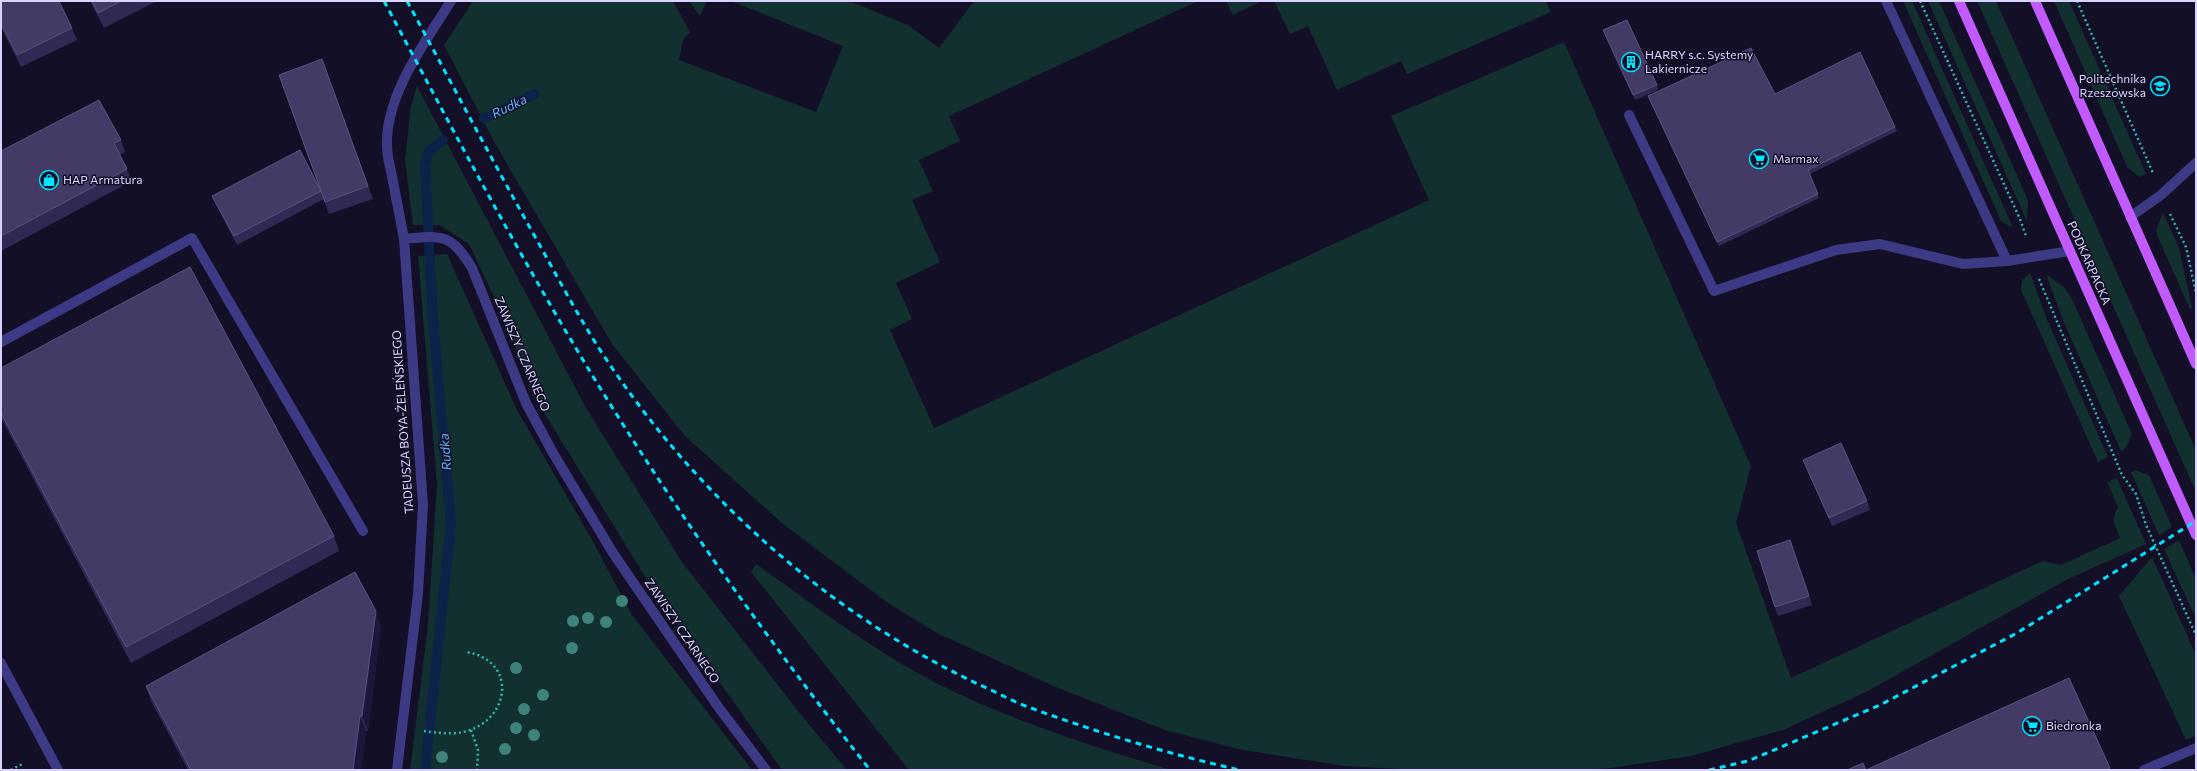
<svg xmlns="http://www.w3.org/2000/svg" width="2197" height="771" viewBox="0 0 2197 771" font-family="Commissioner,sans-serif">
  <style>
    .green { fill: #12302f }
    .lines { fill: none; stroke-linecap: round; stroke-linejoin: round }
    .stream { stroke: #0c2248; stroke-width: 10 }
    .path { stroke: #2fb8b0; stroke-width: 2.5; stroke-dasharray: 2 3; stroke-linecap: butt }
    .service { stroke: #3d3a85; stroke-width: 10 }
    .minor { stroke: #3d3a85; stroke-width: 10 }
    .primary { stroke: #c25bff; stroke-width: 10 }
    .rail { stroke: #00e5ff; stroke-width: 3; stroke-dasharray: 6 5; stroke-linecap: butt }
    .tree { fill: #3d827b }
    .wall { fill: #312854 }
    .shaded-wall { fill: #1d163a }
    .building { fill: #433a66; stroke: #5a527e }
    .labels { text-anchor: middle; stroke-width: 3; stroke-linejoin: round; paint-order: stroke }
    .poi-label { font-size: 12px; fill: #d9d4ff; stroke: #130f26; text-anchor: start }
    .street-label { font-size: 12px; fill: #d9d4ff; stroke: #130f26 }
    .water-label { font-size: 13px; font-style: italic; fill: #62b6ff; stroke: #130f26 }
  </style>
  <rect width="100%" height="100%" fill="#130f26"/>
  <!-- green -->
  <path class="green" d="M473,1H673L690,32L683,40L679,60L816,112L843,46L731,1H849L908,25L939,48L974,1H1198L949,116L960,141L919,160L933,191L912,200L940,262L896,283L912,319L890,330L934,428L1429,200L1391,116L1564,42L1751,466L1736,523L1791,678L2042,561L2061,565L2120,538C2115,525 2110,521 2118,507L2107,482L2117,478L2146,544L2066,580L1868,691L1783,730L1691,756L1611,768L1583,770H1418L1344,766L1238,749L1165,730L1053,686L937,633L888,603L783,524L685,436L612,344L493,140L444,45Z
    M689,1H707L700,16Z
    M1226,1H1262L1233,15Z
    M1274,1H1546L1551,12L1407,74L1401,61L1337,90L1308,26L1290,34Z
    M1903,1H1912L2013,228L2001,221Z
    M1928,1H1939L2028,200L2027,221Z
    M1977,1H1996L2196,450V492Z
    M2054,1H2069L2146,174L2139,177L2127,167Z
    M417,86L586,408L682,562L802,716L847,770H782L651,586L533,395L507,324L469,244L439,225H413L405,160L411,105Z
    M2163,213L2179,248L2192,308L2190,309L2156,233L2158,225Z
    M447,254L517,410L591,538L632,615L752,770H410L428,625L437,485L418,256Z
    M2030,273L2048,322L2108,457L2098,462L2021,290L2022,280Z
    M2046,274L2065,288L2072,299L2132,434L2125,449L2121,451L2062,318Z
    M2135,470L2149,475L2172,527L2159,535L2131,472Z
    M2179,540L2196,579V619L2164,549Z
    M2152,557L2196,655V736L2186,740L2119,596Z
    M756,564C815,606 874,651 938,684C1013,721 1091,746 1171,770H909L751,572Z"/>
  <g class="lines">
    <!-- stream -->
    <path class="stream" d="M484,118L535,94
      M425,770L451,524L433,320L425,165L429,151L443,140"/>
    <!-- path -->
    <path class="path" d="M1920,1L2020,219L2026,236
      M2077,1L2153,173
      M2170,214L2186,247L2196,293
      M2039,279L2122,475L2136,494L2146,525L2196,635
      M471,730L478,750L477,770
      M424,731C438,733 453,735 467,731C511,718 517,660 466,652
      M11,770L24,763"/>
    <!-- service -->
    <path class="service" d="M1886,1L2007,261L2070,251
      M1629,115L1714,291L1836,250L1880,244L1963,264L2007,261
      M2130,217L2161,195L2196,163
      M1,342L192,238L363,531
      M2144,770L2196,748"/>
    <!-- minor -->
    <path class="minor" d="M451,1C425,42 385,96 387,146C387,156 390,167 392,176C396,197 400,218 404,239C441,235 451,233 472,268L526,403L553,453L613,553L719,708L766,770
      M1,663L58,770
      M397,770L418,594L423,505L404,239"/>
    <!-- primary -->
    <path class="primary" d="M1959,1L2196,535
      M2035,1L2196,364"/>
    <!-- rail -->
    <path class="rail" d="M384,1C446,117 507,233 574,345C663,494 763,634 870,770
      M407,1C451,82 493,162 538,242C563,287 587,333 617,375C708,506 835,617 980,685C994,691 1008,699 1023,705C1092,731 1168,754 1240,770
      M1709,770L1748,761L1880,705L2017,633L2196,521"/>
  </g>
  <!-- trees -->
  <g class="tree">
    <circle cx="622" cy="601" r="6"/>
    <circle cx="588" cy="618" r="6"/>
    <circle cx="573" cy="621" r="6"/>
    <circle cx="606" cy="622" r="6"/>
    <circle cx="572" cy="648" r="6"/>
    <circle cx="516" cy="668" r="6"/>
    <circle cx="543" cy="695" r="6"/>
    <circle cx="524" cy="709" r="6"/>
    <circle cx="516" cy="728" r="6"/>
    <circle cx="534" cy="735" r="6"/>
    <circle cx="505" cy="749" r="6"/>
    <circle cx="442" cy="757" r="6"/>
  </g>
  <!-- wall -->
  <path class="wall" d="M1,1L72,28L77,40L21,67L1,27Z
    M90,1H157L104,28Z
    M1603,30L1657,85L1658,90L1635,100Z
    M322,59L373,199L329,214L279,75Z
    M1775,94L1895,127L1897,131L1810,174L1819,198L1719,246L1648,96Z
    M121,140L125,152L120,155L127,169L132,181L1,251V151Z
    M321,191L324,199L237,245L216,205L212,196Z
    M1,368L334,536L339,551L131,663L1,418Z
    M1803,460L1867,501L1870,510L1832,526L1807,469Z
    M1790,540L1812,605L1778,616L1775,607Z
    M381,626L368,731H366L361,770H188L151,701L146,686Z
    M2069,678L2111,770H1847H1866Z"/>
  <!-- shaded-wall -->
  <path class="shaded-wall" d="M376,611L381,626L368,731L362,716Z
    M360,716L366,731L361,770H353Z"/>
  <!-- building -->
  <path class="building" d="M1,1H59L72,28L17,55L1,23Z
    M92,1H121L98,13Z
    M1627,20L1657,85L1633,95L1603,30Z
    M1751,48L1775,94L1860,52L1895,127L1808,170L1818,194L1717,242L1648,96Z
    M322,59L368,186L325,202L279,75Z
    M99,100L121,140L114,143L127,169L1,236V151Z
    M300,150L321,191L234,236L212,196Z
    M190,267L334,536L126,647L1,413V368Z
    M1841,443L1867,501L1829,518L1803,460Z
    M1790,540L1809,596L1775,607L1757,551Z
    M355,572L376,611L362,716H360L353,770H191L146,686Z
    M2069,678L2110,768L2105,770H1847L1863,763L1866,770Z"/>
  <!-- icons -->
  <defs>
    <symbol id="building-ring" viewBox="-11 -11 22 22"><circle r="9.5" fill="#130f26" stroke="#00e5ff" stroke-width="1.5"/><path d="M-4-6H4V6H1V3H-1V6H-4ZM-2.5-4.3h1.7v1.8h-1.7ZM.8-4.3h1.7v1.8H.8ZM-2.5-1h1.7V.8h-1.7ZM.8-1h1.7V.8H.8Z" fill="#00e5ff"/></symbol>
    <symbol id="university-ring" viewBox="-11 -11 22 22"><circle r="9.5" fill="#130f26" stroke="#00e5ff" stroke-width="1.5"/><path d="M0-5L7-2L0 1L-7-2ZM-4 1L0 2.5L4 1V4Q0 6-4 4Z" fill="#00e5ff"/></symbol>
    <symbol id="supermarket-ring" viewBox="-11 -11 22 22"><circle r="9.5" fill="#130f26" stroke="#00e5ff" stroke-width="1.5"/><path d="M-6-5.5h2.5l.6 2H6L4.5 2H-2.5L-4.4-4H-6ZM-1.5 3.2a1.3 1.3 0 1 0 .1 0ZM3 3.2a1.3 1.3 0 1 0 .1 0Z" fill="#00e5ff"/></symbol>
    <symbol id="shop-ring" viewBox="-11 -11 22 22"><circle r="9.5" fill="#130f26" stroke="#00e5ff" stroke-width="1.5"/><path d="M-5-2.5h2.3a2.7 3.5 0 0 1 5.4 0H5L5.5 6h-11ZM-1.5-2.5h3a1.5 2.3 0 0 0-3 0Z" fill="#00e5ff"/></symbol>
  </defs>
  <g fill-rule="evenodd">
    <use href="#building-ring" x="1620" y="51" width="22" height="22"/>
    <use href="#university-ring" x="2149" y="75" width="22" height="22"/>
    <use href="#supermarket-ring" x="1748" y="148" width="22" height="22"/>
    <use href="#shop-ring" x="38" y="169" width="22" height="22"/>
    <use href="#supermarket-ring" x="2021" y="715" width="22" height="22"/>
  </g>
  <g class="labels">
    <!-- poi labels -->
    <g class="poi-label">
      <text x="1645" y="59">HARRY s.c. Systemy<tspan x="1645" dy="14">Lakiernicze</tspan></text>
      <text x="2146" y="83" text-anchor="end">Politechnika<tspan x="2146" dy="14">Rzeszowska</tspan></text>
      <text x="1773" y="163">Marmax</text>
      <text x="63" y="184">HAP Armatura</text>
      <text x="2046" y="730">Biedronka</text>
    </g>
    <!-- street labels -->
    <g class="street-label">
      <text transform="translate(2089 263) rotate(66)" y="4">PODKARPACKA</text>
      <text transform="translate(522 354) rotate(67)" y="4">ZAWISZY CZARNEGO</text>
      <text transform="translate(403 422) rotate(-94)" y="4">TADEUSZA BOYA-ŻELEŃSKIEGO</text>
      <text transform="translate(682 631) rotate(56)" y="4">ZAWISZY CZARNEGO</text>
    </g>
    <!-- water labels -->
    <g class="water-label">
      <text transform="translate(509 106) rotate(-26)" y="5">Rudka</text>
      <text transform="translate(445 452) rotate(-95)" y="5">Rudka</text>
    </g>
  </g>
  <!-- border -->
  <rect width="2197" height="771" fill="none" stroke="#d9d4ff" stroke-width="4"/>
</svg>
